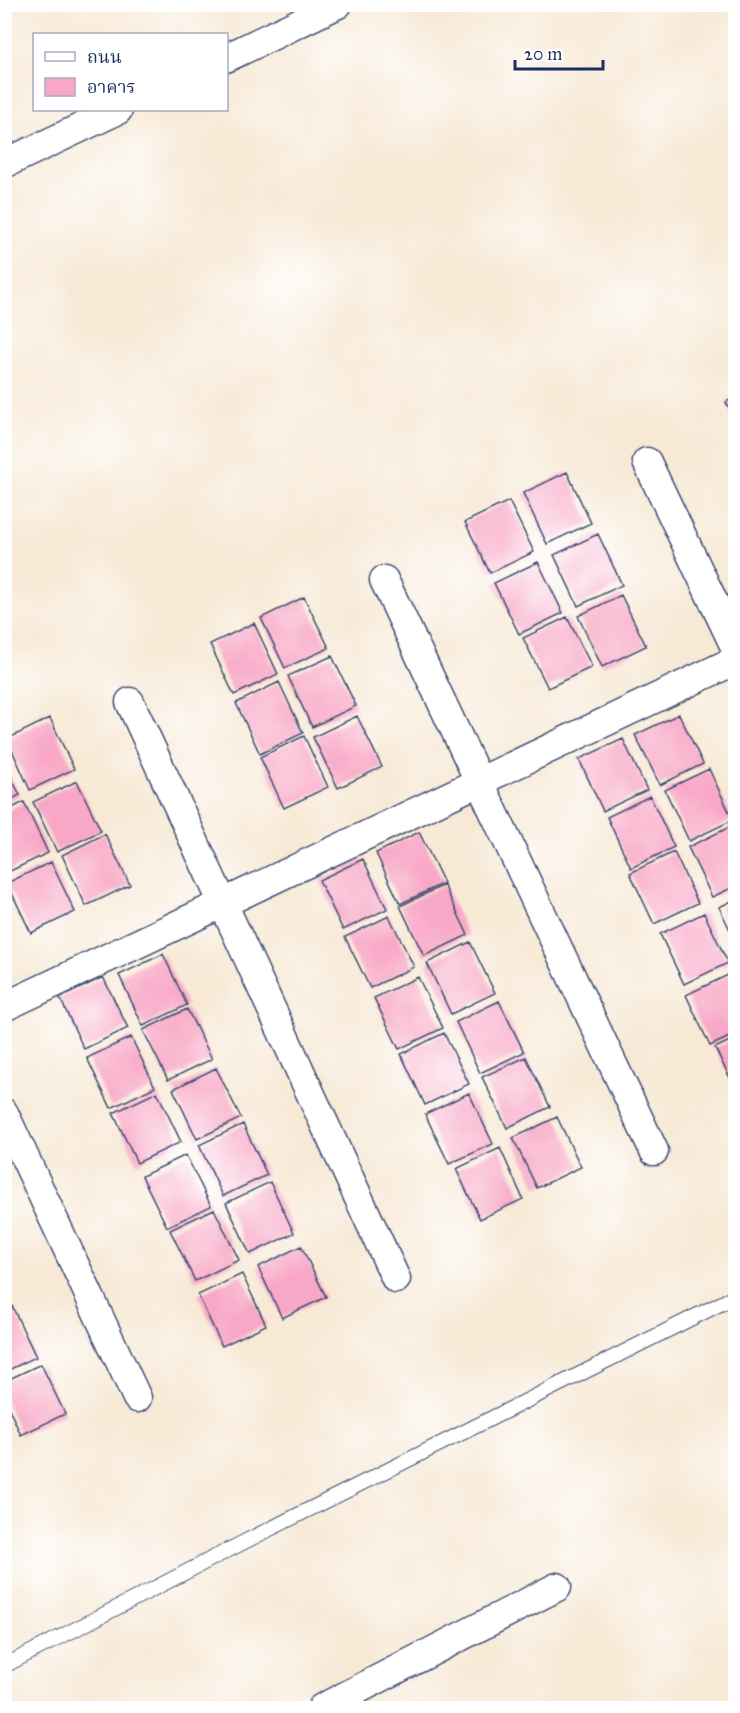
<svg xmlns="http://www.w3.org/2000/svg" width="740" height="1713" viewBox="0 0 740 1713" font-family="'IM FELL Great Primer','Noto Serif Thai',serif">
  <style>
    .building { fill: #f8a8c6 }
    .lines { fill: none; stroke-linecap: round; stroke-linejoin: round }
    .lane-casing { stroke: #3c4b70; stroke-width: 16 }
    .street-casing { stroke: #3c4b70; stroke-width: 31 }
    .lane { stroke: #fff; stroke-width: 14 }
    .street { stroke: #fff; stroke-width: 28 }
  </style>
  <rect width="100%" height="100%" fill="#fff"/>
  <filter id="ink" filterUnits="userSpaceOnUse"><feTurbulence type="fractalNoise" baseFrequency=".0167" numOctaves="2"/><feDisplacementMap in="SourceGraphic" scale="12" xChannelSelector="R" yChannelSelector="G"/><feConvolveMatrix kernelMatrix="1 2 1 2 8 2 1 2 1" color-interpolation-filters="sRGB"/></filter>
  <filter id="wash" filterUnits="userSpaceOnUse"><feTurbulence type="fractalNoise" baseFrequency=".008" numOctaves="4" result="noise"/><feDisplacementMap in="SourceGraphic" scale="24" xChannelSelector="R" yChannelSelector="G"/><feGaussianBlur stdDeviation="1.35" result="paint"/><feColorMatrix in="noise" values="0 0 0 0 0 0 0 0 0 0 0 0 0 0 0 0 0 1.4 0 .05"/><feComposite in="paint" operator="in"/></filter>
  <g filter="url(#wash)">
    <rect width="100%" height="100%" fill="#f7e9d6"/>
    <g id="blocks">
      <!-- building -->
      <path class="building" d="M736,397V422L726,402Z
        M567,472L591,523L547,544L523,493Z
        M509,501L534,552L490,573L465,522Z
        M598,534L622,585L578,606L554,555Z
        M538,562L563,613L519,634L494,583Z
        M621,595L646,646L602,667L578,616Z
        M304,597L329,648L285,668L261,618Z
        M567,617L592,667L548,688L523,638Z
        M254,623L278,674L234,695L210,644Z
        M332,656L356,706L312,727L288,676Z
        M279,682L303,733L260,754L236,703Z
        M679,714L703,764L660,785L635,735Z
        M357,716L382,767L338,788L313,737Z
        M50,718L74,769L30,790L7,739Z
        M304,736L328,787L284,808L260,757Z
        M623,739L647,790L603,811L579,759Z
        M4,764L20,795L4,803Z
        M709,769L733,820L689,841L665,790Z
        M77,781L101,831L57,852L33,802Z
        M650,796L674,847L631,868L607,817Z
        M24,802L48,853L4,874V812Z
        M732,826L736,833V886L712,897L688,847Z
        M419,832L444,883L400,904L376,853Z
        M105,834L130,885L86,906L62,855Z
        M674,852L698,903L654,924L630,873Z
        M363,859L387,909L343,930L319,880Z
        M51,862L75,912L31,933L7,883Z
        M444,885L468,935L424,956L400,906Z
        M736,899V942L719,907Z
        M704,913L728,963L684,984L660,934Z
        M389,916L414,967L370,988L345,937Z
        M470,942L495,993L451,1014L427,963Z
        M163,954L187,1005L143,1026L119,975Z
        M730,974L736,986V1034L710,1046L686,995Z
        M103,977L128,1028L84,1049L60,998Z
        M418,977L443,1028L399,1049L374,998Z
        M499,1001L524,1052L480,1073L456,1022Z
        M187,1009L212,1059L168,1080L143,1030Z
        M444,1033L469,1084L425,1105L401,1054Z
        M131,1037L155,1087L111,1108L87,1058Z
        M736,1038V1090L715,1048Z
        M526,1057L550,1107L507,1128L482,1077Z
        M216,1068L241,1118L197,1139L173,1089Z
        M157,1092L181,1142L137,1163L113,1113Z
        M469,1093L493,1144L449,1164L425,1114Z
        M557,1117L581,1167L537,1188L513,1138Z
        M243,1124L267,1175L223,1196L199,1145Z
        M500,1148L523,1199L480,1219L456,1169Z
        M186,1155L211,1206L167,1227L142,1176Z
        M270,1182L294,1233L250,1254L226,1203Z
        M214,1209L239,1260L195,1281L170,1230Z
        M301,1246L326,1297L282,1318L258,1267Z
        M242,1274L266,1325L222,1346L198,1295Z
        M12,1306L36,1357L4,1372V1310Z
        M41,1364L65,1414L21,1435L5,1400V1381Z"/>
    </g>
  </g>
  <g filter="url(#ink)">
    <use href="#blocks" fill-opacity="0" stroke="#3c4b70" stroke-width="1.5"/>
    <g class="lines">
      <defs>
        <path id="lane" d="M4,1666L246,1541L736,1296"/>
        <path id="street" d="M226,58L338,4
          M4,164L118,110
          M647,462L736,649
          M384,580L654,1151
          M130,702L396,1279
          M4,1007L736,660
          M4,1113L137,1398
          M322,1708L557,1587"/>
      </defs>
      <!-- lane casing -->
      <use href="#lane" class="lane-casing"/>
      <!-- street casing -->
      <use href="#street" class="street-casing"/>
      <!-- lane -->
      <use href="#lane" class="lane"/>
      <!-- street -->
      <use href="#street" class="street"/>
    </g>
  </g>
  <!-- margin -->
  <rect width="740" height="1713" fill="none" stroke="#fff" stroke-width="24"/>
  <!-- legend -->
  <rect x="33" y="33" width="195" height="78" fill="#ffffff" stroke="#a4acbf" stroke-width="1.5"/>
  <rect x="45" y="52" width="30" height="9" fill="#ffffff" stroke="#a4acbf" stroke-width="1.5"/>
  <text x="87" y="63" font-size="18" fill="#1b2f5e">ถนน</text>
  <rect x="45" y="78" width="30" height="18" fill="#f8a8c6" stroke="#a4acbf" stroke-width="1.5"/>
  <text x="87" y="93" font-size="18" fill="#1b2f5e">อาคาร</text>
  <!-- scale -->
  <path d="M515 60v9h88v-9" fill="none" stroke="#1b2f5e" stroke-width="3"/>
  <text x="524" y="60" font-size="18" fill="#1b2f5e" stroke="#ffffff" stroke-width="4.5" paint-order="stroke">20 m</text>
</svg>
